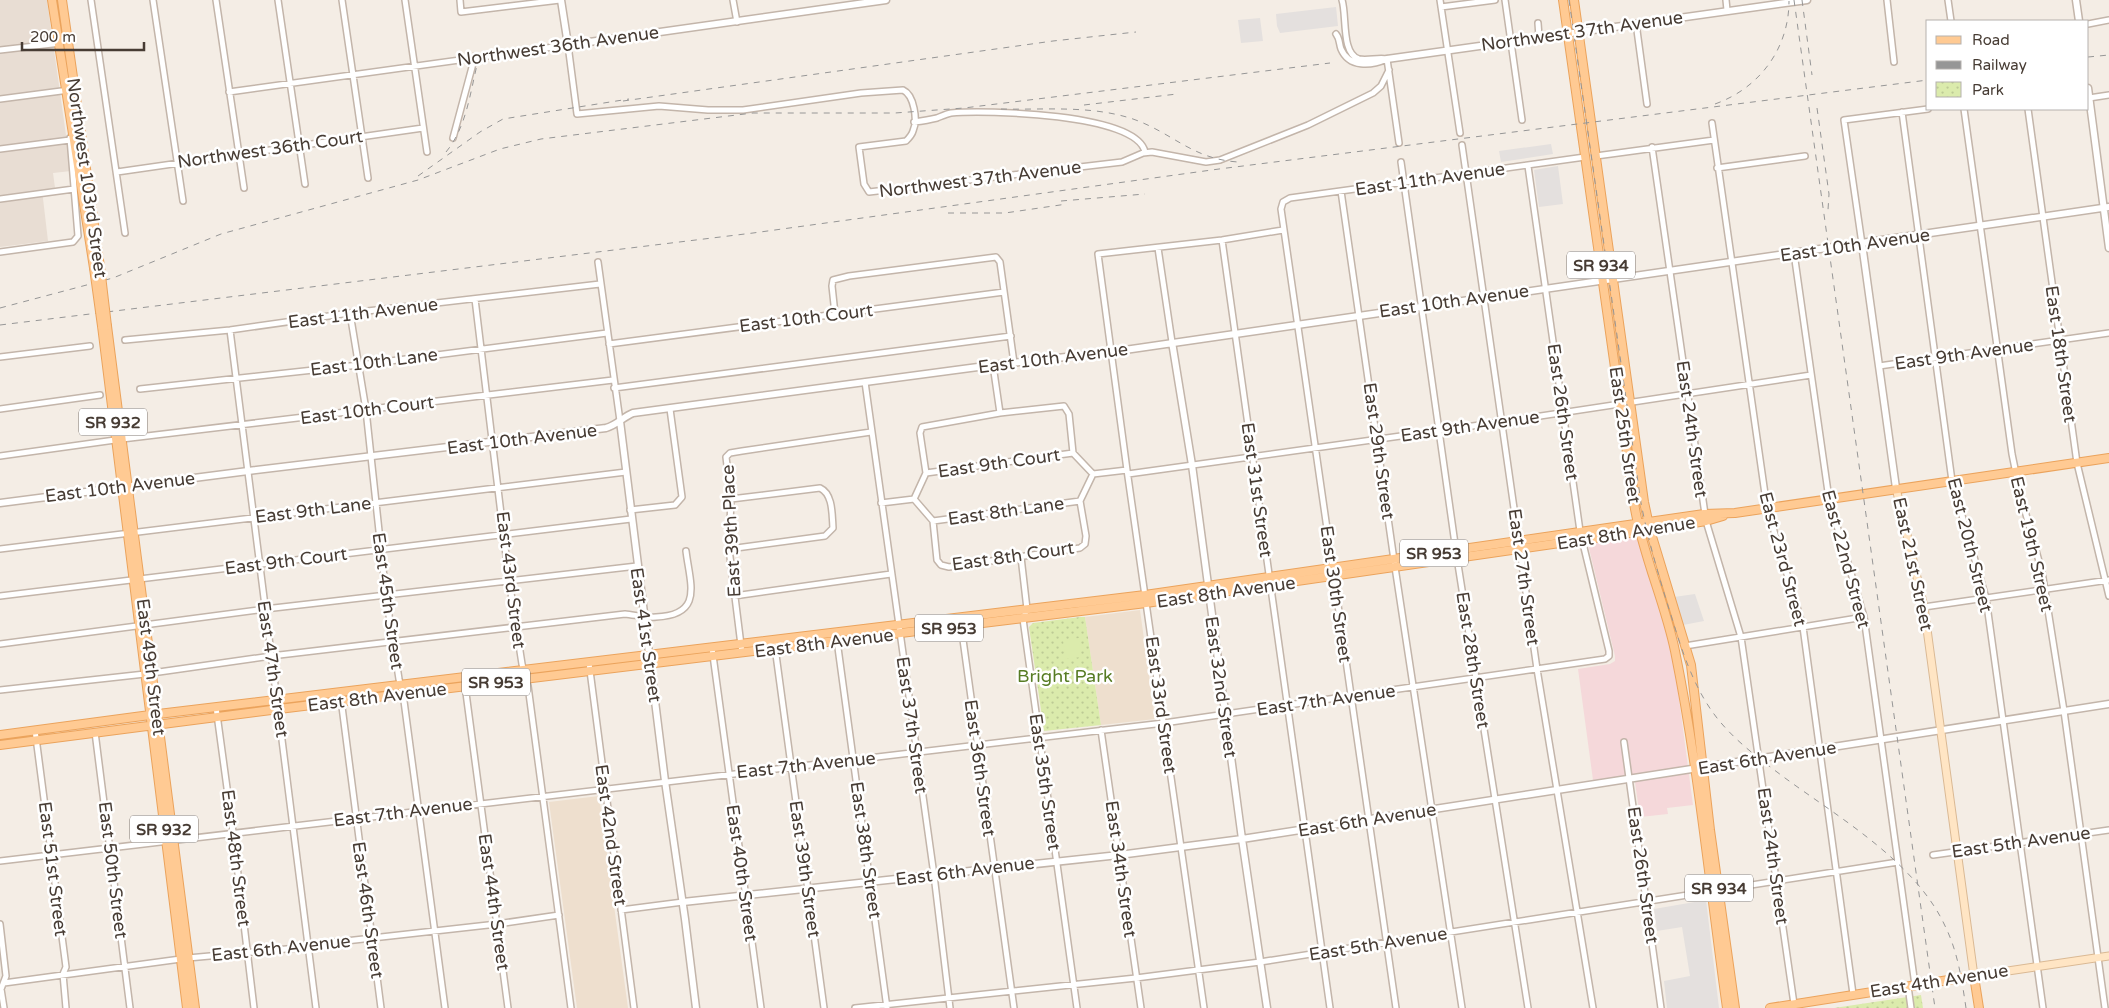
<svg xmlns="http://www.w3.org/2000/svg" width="2109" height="1008" viewBox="0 0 2109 1008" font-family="'Varela Round',sans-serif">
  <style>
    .residential { fill: #e8ddd3 }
    .education { fill: #eedfce }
    .medical { fill: #f5d8da }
    .park { fill: url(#park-dots) }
    .pitch { fill: #dbebac }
    .parking { fill: #e4e0de }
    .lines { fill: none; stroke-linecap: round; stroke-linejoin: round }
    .minor-casing { stroke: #c3b5aa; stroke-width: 8 }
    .tertiary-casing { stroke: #c3b5aa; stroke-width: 9 }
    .secondary-casing { stroke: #dab994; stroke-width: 9 }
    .primary-casing { stroke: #eba35c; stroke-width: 10 }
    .minor { stroke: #fff; stroke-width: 5 }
    .tertiary { stroke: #fff; stroke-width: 6 }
    .secondary { stroke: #ffe5c4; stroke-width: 7 }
    .primary { stroke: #ffca93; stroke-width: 8 }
    .rail { stroke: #969696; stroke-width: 1; stroke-dasharray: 6 6; stroke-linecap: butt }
    .primary-bridge-casing { stroke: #eba35c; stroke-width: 10; stroke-linecap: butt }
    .primary-bridge { stroke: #ffca93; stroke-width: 8 }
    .labels { text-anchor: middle; stroke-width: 5; stroke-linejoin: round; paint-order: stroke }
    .shield { fill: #fff; stroke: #7e7671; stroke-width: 1 }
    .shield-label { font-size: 16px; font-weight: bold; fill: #473c34 }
    .street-label { font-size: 18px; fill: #473c34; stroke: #fff }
    .park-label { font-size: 18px; fill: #577c24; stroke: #fff }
  </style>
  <defs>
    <pattern id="park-dots" width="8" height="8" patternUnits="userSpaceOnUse" patternTransform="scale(1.25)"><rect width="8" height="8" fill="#dbebac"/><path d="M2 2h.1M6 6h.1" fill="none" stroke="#bdca95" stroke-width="1.8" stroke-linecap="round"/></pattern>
  </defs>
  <rect width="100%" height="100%" fill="#f4ede5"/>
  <!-- residential -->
  <path class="residential" d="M0,0H47L71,171L53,173L55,188L42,190L48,241L0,247Z"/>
  <!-- education -->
  <path class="education" d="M1140,610L1155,719L1101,725L1085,617Z
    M599,796L628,1008H577L549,802Z"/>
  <!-- medical -->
  <path class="medical" d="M1637,537L1673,653L1693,805L1667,808L1668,814L1640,817L1634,775L1593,780L1578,669L1610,664L1615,661V656L1588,544Z"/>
  <!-- park -->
  <path class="park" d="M1080,617H1085L1101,725L1044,731L1029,627L1033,623Z
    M1921,995L1923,1008H1834Z"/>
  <!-- pitch -->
  <path class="pitch" d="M1079,638L1081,657L1066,659L1063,640Z"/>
  <!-- parking -->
  <path class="parking" d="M1336,7L1338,26L1280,33L1277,26L1276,14Z
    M1260,18L1263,41L1241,43L1238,20Z
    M1551,144L1553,154L1501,162L1499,151Z
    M1558,166L1563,204L1539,207L1534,170Z
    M1695,594L1704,621L1683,625L1674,597Z
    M1706,900L1719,1008H1667L1664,981L1690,976L1682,927L1657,931L1654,909Z"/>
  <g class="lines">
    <defs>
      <path id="minor" d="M91,0L125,233
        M153,0L183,201
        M216,0L244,188
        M278,0L305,184
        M342,0L368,178
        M405,0L427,152
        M460,0L461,12L560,0
        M733,0L737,22
        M1342,0C1347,15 1341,54 1359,59C1368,61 1378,57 1387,59
        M1440,0L1460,133
        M1505,0L1522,120
        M1726,0L1727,10
        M1887,0L1894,62
        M1948,0L1951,21
        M1441,7L1495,0
        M1538,23L1539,37
        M1636,23L1647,104
        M2088,24L2109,20
        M1336,34C1340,39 1339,44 1341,49C1349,68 1371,66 1387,59
        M0,50L61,43
        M1387,59L1399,143
        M229,92L568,45L577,114L659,106L708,110H743L861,93L903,90C914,95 918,120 913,131C912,135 909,138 906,141L859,147L864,184L869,192L1122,162L1143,153L1152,152L1206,162L1220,160L1308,125L1373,93L1381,86L1389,70
        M2089,98L2109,95
        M0,99L69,90
        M1964,109L2012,454L2020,493L2042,572L2064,711L2105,1008
        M2028,109L2077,463L2109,596
        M1902,112L1952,481L1986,598L2043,1008
        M914,122C922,121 929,120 937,118C942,116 946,114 951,113C985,110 1137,113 1145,152
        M1712,123L1767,508L1803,627L1853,994
        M453,138L475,56
        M1462,145L1537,669L1593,1008
        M1652,147L1706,521L1741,637L1794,1004
        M0,149L70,140
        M1596,156L1714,140
        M1401,162L1457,558L1528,1008
        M1717,168L1805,156
        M117,172L423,128
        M1341,191L1395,567L1462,1008
        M0,199L74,189
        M1222,240L1330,1008
        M1862,244L1844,120L1928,109
        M1158,248L1172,342
        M0,252L73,242L78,236L70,138
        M1794,253L1829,499L1864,617L1915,985
        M598,262L620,421
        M475,299L509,580L522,664L528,686L571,1008
        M350,313L366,410L386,596L399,679L404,701L445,1008
        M835,314L832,286L833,280L849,276L996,257L1000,262L1014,363
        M230,330L316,1008
        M125,340L230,330L350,313L600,284
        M609,344L1004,292
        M0,357L90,346
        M993,365L1000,413
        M1879,366L2109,333
        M865,382L934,875L950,1008
        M614,388L1011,336
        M140,389L359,365L607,333
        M1064,406L1069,414L1073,453L1093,474L1080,501L1086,536L1085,544L1080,548L949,567L941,565L937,560L933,521L914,499L926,473L920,433L922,427L1000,413Z
        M0,409L100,395
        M122,439L613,380
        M0,456L115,440
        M926,473L1073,453
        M1093,474L1127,470
        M1128,474L1501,422L1811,375
        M881,503L914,499
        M630,510L675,505L682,497L670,409
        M933,521L1080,501
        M0,549L626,472
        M729,549L825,536L833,528C832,514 833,494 820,488L731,499
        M1021,557L1027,609L1023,619L1077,1008
        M0,596L631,519
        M734,596L891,574
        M1924,607L2109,580
        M960,618L1014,1008
        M836,633L887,1008
        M774,640L824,1008
        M0,644L265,609L637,566
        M1685,646L1864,617
        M712,648L761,1008
        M742,653L729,549L731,499L726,457L730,453L742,451L871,432
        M589,663L634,1008
        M152,673L271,656L625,614C635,615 647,618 656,617C704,615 690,584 686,551
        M464,678L508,1008
        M0,690L145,674
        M341,699L381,1008
        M216,707L233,832L254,1008
        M35,730L66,967L63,974L66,1008
        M1101,730L1141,1008
        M95,732L130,1008
        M1624,742L1661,1008
        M1933,855L2109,830
        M0,861L1164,723L1605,659L1609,656V651L1580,531L1528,166
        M621,910L683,902
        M0,924L6,976L1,989L4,1008
        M4,983L188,958L297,948L310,945L497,924L559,915
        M1908,986L1911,1008
        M855,1008L1136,978L1260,962L1898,862
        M1204,1008L1127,470L1098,254L1222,240L1283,230
        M1396,1008L1281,209L1283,202L1290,198L1585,157"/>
      <path id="tertiary" d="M561,0L568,45L886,0
        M2076,0L2079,21
        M1387,59L1807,0
        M2088,88L2109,248
        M1862,244L1896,488
        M1172,342L1192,465L1242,839L1267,1008
        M620,421L665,781L685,919L696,1008
        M0,503L248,471L606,428C617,425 623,417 633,413L993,365L1111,352L2109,207
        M683,902L1119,855L1242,839L2109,704"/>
      <path id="secondary" d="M1896,488L1924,607L1974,976L2109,956"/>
      <path id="primary" d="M52,0L94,268
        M62,0C74,89 87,178 100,267
        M1563,0L1635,509C1644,558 1665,603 1675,651C1699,769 1710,889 1727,1008
        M1574,0L1644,502L1650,530L1691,665L1710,830L1735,1008
        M102,326L187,1008
        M107,326L195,1008
        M0,735L150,715L1145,595L1704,514L1735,513L2109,458
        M0,745L279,709L1146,603L1650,530L1706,521L1723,516
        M1770,1008L1974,976L1979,1008"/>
    </defs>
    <!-- minor casing -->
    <use href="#minor" class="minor-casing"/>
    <!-- tertiary casing -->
    <use href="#tertiary" class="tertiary-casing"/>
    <!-- secondary casing -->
    <use href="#secondary" class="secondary-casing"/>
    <!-- primary casing -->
    <use href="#primary" class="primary-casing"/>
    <!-- minor -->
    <use href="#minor" class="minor"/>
    <!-- tertiary -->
    <use href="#tertiary" class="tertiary"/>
    <!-- secondary -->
    <use href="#secondary" class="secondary"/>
    <!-- primary -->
    <use href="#primary" class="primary"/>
    <!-- rail -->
    <path class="rail" d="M1569,0L1641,503C1648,539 1658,574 1669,609C1681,647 1692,686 1717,718C1736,742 1761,760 1785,778C1841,819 1917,863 1946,928C1958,953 1962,981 1966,1008
      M1794,0L1935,1008
      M1802,0L1812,75
      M2088,57L2109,55
      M623,101L1053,41L1136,32
      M1715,104C1760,88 1789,48 1789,1
      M1084,105L1177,94
      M1817,108L1829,194L1828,210
      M1001,109C1045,110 1091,105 1133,119C1173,133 1192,159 1238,162
      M446,152C466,128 470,94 477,65
      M418,176L480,132L503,119L629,99
      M1061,201L1145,194
      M948,213H1005L1067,204
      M0,308L113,278L221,234L418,180L500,149L541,139L753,113H895L964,108L1330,63
      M0,325L753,233L1219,169L1928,80"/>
    <defs>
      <path id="primary-bridge" d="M100,267L107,326
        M94,268L102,326"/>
    </defs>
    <!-- primary-bridge casing -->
    <use href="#primary-bridge" class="primary-bridge-casing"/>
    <!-- primary-bridge -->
    <use href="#primary-bridge" class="primary-bridge"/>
  </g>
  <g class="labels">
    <!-- shield labels -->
    <g class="shield">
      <rect x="1567" y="251.5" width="68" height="27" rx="4"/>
      <rect x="79" y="408.5" width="68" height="27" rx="4"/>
      <rect x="1400" y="539.5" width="68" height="27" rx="4"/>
      <rect x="915" y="614.5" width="68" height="27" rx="4"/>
      <rect x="462" y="668.5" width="68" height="27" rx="4"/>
      <rect x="130" y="815.5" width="68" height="27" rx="4"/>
      <rect x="1685" y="874.5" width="68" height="27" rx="4"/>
    </g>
    <g class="shield-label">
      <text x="1601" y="271">SR 934</text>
      <text x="113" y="428">SR 932</text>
      <text x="1434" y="559">SR 953</text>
      <text x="949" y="634">SR 953</text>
      <text x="496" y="688">SR 953</text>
      <text x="164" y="835">SR 932</text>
      <text x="1719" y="894">SR 934</text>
    </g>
    <!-- street labels -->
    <g class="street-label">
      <text transform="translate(1582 31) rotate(-8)" y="6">Northwest 37th Avenue</text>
      <text transform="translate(558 46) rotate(-8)" y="6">Northwest 36th Avenue</text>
      <text transform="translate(270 149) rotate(-8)" y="6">Northwest 36th Court</text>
      <text transform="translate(87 178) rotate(82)" y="6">Northwest 103rd Street</text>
      <text transform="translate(980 179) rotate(-7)" y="6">Northwest 37th Avenue</text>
      <text transform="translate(1430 179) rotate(-8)" y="6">East 11th Avenue</text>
      <text transform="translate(1855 245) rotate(-8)" y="6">East 10th Avenue</text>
      <text transform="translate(1454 301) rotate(-8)" y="6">East 10th Avenue</text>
      <text transform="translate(363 313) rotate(-7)" y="6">East 11th Avenue</text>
      <text transform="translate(806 318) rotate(-7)" y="6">East 10th Court</text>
      <text transform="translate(1964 354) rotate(-8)" y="6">East 9th Avenue</text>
      <text transform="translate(2061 354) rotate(82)" y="6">East 18th Street</text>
      <text transform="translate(1053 358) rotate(-7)" y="6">East 10th Avenue</text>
      <text transform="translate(374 362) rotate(-7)" y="6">East 10th Lane</text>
      <text transform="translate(367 410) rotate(-7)" y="6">East 10th Court</text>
      <text transform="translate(1563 412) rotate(82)" y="6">East 26th Street</text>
      <text transform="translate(1470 426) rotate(-8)" y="6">East 9th Avenue</text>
      <text transform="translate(1692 429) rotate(82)" y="6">East 24th Street</text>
      <text transform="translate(1625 435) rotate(82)" y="6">East 25th Street</text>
      <text transform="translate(522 439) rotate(-7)" y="6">East 10th Avenue</text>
      <text transform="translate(1379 451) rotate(82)" y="6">East 29th Street</text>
      <text transform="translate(999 463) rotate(-8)" y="6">East 9th Court</text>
      <text transform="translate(120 487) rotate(-7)" y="6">East 10th Avenue</text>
      <text transform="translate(1257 490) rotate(82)" y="6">East 31st Street</text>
      <text transform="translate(313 510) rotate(-7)" y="6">East 9th Lane</text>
      <text transform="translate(1006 511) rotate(-8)" y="6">East 8th Lane</text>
      <text transform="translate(731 531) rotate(-93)" y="6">East 39th Place</text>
      <text transform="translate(1626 533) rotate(-9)" y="6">East 8th Avenue</text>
      <text transform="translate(2032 544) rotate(77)" y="6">East 19th Street</text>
      <text transform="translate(1970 545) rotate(76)" y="6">East 20th Street</text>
      <text transform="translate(1013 556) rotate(-8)" y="6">East 8th Court</text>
      <text transform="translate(1783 559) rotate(75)" y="6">East 23rd Street</text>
      <text transform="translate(1846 559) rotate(75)" y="6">East 22nd Street</text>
      <text transform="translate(286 561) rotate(-7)" y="6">East 9th Court</text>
      <text transform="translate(1913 564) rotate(78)" y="6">East 21st Street</text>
      <text transform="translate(1524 577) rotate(82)" y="6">East 27th Street</text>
      <text transform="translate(511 580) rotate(83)" y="6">East 43rd Street</text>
      <text transform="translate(1226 592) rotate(-8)" y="6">East 8th Avenue</text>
      <text transform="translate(1336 594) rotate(82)" y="6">East 30th Street</text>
      <text transform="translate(388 601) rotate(82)" y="6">East 45th Street</text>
      <text transform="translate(646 635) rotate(82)" y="6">East 41st Street</text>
      <text transform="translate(824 643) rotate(-7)" y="6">East 8th Avenue</text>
      <text transform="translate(1473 660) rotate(81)" y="6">East 28th Street</text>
      <text transform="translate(151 667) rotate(83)" y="6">East 49th Street</text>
      <text transform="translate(273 669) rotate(82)" y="6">East 47th Street</text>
      <text transform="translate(1221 687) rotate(82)" y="6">East 32nd Street</text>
      <text transform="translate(377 697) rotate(-7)" y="6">East 8th Avenue</text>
      <text transform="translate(1326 700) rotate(-8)" y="6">East 7th Avenue</text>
      <text transform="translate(1161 705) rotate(82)" y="6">East 33rd Street</text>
      <text transform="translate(912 725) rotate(82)" y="6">East 37th Street</text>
      <text transform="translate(1767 758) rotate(-9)" y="6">East 6th Avenue</text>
      <text transform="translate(806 765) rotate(-6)" y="6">East 7th Avenue</text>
      <text transform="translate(980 768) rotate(82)" y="6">East 36th Street</text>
      <text transform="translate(1045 782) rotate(82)" y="6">East 35th Street</text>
      <text transform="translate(403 812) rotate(-7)" y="6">East 7th Avenue</text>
      <text transform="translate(1367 820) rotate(-9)" y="6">East 6th Avenue</text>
      <text transform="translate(611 835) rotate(82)" y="6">East 42nd Street</text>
      <text transform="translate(2021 842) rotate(-8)" y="6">East 5th Avenue</text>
      <text transform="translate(866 850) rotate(82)" y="6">East 38th Street</text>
      <text transform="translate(1773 856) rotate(82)" y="6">East 24th Street</text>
      <text transform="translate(236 858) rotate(83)" y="6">East 48th Street</text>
      <text transform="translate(53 869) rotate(83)" y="6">East 51st Street</text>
      <text transform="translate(805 869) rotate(82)" y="6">East 39th Street</text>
      <text transform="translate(1121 869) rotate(82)" y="6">East 34th Street</text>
      <text transform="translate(113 870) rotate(83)" y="6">East 50th Street</text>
      <text transform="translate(965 871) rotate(-7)" y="6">East 6th Avenue</text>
      <text transform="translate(742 873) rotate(82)" y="6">East 40th Street</text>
      <text transform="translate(1643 875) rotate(82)" y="6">East 26th Street</text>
      <text transform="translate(494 902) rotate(82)" y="6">East 44th Street</text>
      <text transform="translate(368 910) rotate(82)" y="6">East 46th Street</text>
      <text transform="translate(1378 944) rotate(-9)" y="6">East 5th Avenue</text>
      <text transform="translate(281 948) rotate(-6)" y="6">East 6th Avenue</text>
      <text transform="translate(1939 981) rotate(-9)" y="6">East 4th Avenue</text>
    </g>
    <!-- park labels -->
    <g class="park-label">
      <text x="1065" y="682">Bright Park</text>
    </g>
  </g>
  <!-- legend -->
  <rect x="1926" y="20" width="162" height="90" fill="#ffffff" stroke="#b5b1ae"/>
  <rect x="1936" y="36" width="25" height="8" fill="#ffca93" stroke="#b5b1ae"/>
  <text x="1972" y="45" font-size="15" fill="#473c34">Road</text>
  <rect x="1936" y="61" width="25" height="8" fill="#969696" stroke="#b5b1ae"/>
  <text x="1972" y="70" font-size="15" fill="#473c34">Railway</text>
  <rect x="1936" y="82" width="25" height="15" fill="url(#park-dots)" stroke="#b5b1ae"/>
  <text x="1972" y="95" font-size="15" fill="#473c34">Park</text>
  <!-- scale -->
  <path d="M22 42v8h122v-8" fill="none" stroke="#473c34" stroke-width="2.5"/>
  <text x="30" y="42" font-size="15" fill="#473c34" stroke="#ffffff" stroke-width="4" paint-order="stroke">200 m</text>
</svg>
